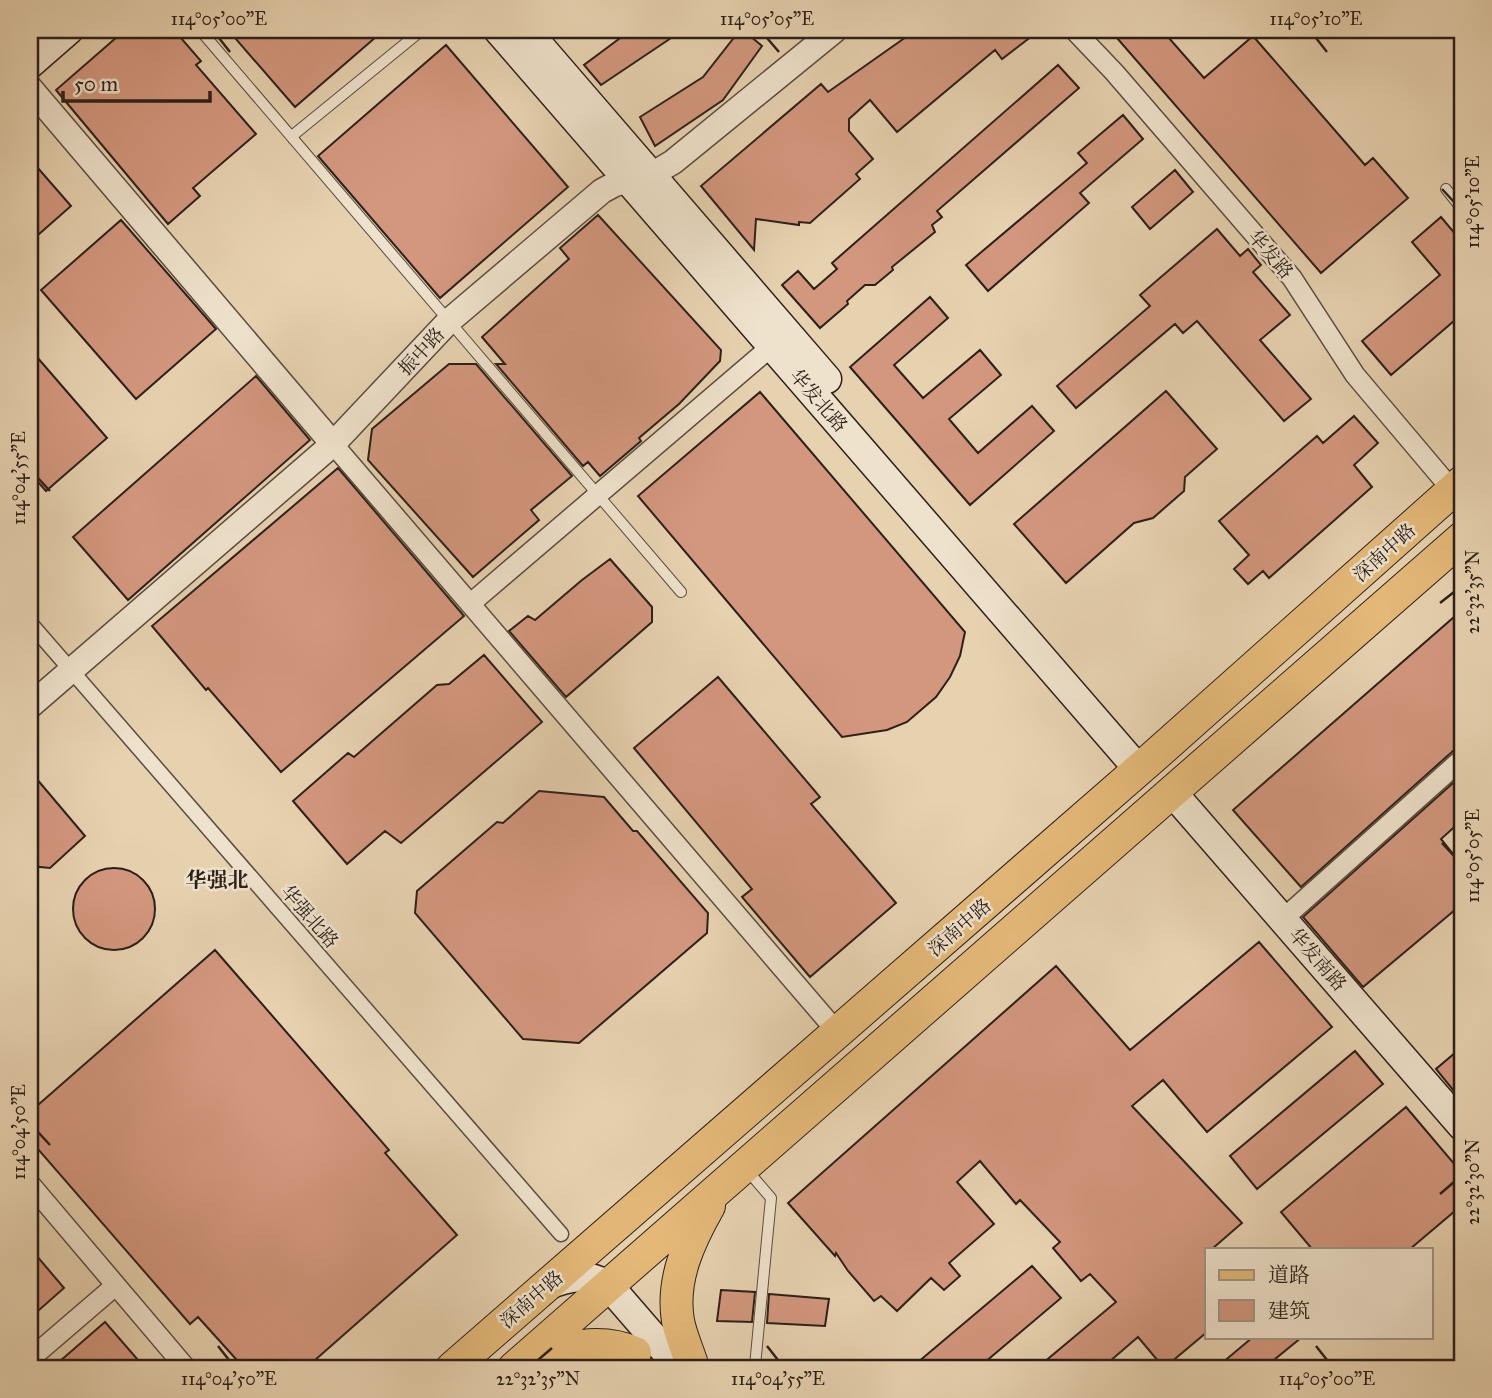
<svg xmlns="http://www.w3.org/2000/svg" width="1492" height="1398" viewBox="0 0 1492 1398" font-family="'IM FELL Great Primer','Noto Serif SC',serif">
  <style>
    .building { fill: #d3977e; stroke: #2b201a; stroke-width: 2 }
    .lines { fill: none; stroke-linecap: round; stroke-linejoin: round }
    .service-casing { stroke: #5a4c40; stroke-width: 12 }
    .pedestrian-casing { stroke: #5a4c40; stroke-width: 17 }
    .minor-casing { stroke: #5a4c40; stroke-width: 22 }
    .tertiary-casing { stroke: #5a4c40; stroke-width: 27 }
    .secondary-casing { stroke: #2b201a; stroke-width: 31 }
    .primary-casing { stroke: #2b201a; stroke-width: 34 }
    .service { stroke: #efe2cc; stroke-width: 10 }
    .pedestrian { stroke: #efe2cc; stroke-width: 14 }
    .minor { stroke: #efe2cc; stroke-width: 19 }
    .tertiary { stroke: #efe2cc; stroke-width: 24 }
    .secondary { stroke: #efe2cc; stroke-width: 28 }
    .primary { stroke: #e4b978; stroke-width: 32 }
    .ticks { fill: none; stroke: #2b201a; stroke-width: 2.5 }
    .labels { text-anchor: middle; stroke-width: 5; stroke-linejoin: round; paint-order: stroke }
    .street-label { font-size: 19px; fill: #2b201a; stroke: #efe2cc }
    .neighbourhood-label { font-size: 21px; font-weight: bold; fill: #2b201a; stroke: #efe2cc }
    .neatline { fill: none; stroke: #2b201a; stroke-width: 2.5 }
    .ticks-label { font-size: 18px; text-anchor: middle; fill: #2b201a }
  </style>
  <rect width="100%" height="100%" fill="#e7d2b0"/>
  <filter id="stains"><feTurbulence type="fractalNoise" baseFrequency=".00286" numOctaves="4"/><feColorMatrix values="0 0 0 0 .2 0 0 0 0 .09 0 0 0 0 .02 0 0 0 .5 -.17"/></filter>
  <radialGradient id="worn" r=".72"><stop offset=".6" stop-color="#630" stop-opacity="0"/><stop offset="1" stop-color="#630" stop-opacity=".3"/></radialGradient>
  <!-- building -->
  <path class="building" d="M125,30H174L201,61L196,65L256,134L193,188L200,196L168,224L56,90Z
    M245,30H384L295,107L235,38Z
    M631,30H683L601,85L584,65Z
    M740,30H743L762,46L723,100L655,146L640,117L703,77Z
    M916,30H1040L1002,59L995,50L897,132L870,100L849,119V131L873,159L856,174L860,179L810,223L799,222V225L756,219L754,250L701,186L821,84L828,92Z
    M1110,30H1162L1204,78L1253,36L1365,165L1373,158L1408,198L1321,273Z
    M446,45L568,187L440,298L318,156Z
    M1058,65L1079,88L937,211L942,217L932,225L935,232L892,267L893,270L875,285H865L847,301L848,304L820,328L782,285L798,271L814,289L837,269L832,263Z
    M1123,115L1143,139L1080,193L1089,203L988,291L966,265L1087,163L1078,153Z
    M30,159L71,206L30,242Z
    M1175,170L1193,192L1150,229L1132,207Z
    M598,215L721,350L720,361L679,404L639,438L641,441L600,476L588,462L583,466L496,364H505L482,337L569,259L560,248Z
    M1441,217L1462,242V314L1391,375L1362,341L1440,275L1412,242Z
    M121,220L216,329L136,399L41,290Z
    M1217,229L1240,256L1248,249L1261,265L1253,272L1290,315L1260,340L1311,399L1284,421L1197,321L1183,333L1175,324L1076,408L1057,386L1150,306L1140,295Z
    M930,297L948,318L894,365L923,398L980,350L1001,375L949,419L978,453L1032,406L1054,431L970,505L850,367Z
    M30,349L107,438L46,491L30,473Z
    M449,364H476L572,476L531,510L539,520L473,577L368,460L372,429Z
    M256,376L310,440L128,600L73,537Z
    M1166,391L1217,449L1185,477L1184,491L1153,518L1134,523L1066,583L1014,524Z
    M760,392L965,632L960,656L950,677L936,697L907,722L887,730L842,737L638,496Z
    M1354,416L1378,443L1354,465L1372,487L1269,578L1263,571L1248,584L1234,569L1249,555L1219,521L1317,436L1323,443Z
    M338,468L464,616L281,772L208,688L206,690L152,626Z
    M610,559L652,607V622L566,697L509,631L528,616L535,620L582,580Z
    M1462,610V747L1454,750L1301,887L1233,810Z
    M484,655L542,722L401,843L385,831L347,864L293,801L348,753L354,757L437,685L449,684Z
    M718,677L820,797L811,804L896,903L810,977L742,897L752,889L634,748Z
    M30,771L85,836L50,868L30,866Z
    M1462,775V820L1441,839L1462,865V904L1363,987L1303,917Z
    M539,791L604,797L633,831H637L708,913L707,933L579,1043L523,1039L415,913L417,891L497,822L503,823Z
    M73 909a41 41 0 1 1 82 0a41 41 0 1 1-82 0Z
    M1259,942L1332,1027L1207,1132L1163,1080L1132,1106L1242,1223L1212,1249H1207V1332L1164,1368L1138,1337L1102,1368H1037L1116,1302L1090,1274L1081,1281L1053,1248L1060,1242L1020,1200L1016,1204L980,1161L957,1182L994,1224L949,1263L960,1276L944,1290L931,1278L897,1311L881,1296L874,1301L848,1271L836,1253L835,1256L788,1203L1056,966L1130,1050Z
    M215,950L389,1150L385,1153L457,1235L306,1368H244L198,1317L190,1324L30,1140V1112Z
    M1462,1047V1101L1436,1069Z
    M1355,1051L1383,1084L1257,1189L1230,1156Z
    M1406,1107L1462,1173V1205L1410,1249H1312L1281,1212Z
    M30,1248L64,1288L30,1318Z
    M1032,1266L1061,1298L978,1368H911Z
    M721,1290L755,1292L752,1322L717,1321Z
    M769,1294L829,1299L825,1326L767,1323Z
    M105,1322L145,1368H52Z
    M1253,1337H1302L1264,1368H1216Z"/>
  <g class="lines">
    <defs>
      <path id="service" d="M200,30L681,592
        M293,139L292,136L422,30
        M1446,189L1462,209
        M747,1170L771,1198L755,1366L752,1368"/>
      <path id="pedestrian" d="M30,623L561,1234"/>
      <path id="minor" d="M1074,30L1114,72L1292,278L1355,375L1453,491
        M333,444L838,1033
        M470,604L772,346
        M1283,919L1462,759
        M30,1184L186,1368
        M30,1359L115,1286"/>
      <path id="tertiary" d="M30,88L333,444
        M30,706L333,444L449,321L602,191L615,184L651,175L673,162L835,30"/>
      <path id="secondary" d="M498,30L1139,770
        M526,30L827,379
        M30,64L69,30
        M1172,792L1462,1126
        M546,1286C568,1277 588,1272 609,1286L680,1368"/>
      <path id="primary" d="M529,1360C563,1348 600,1337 635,1353
        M452,1368L1151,759L1462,482
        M514,1368L1462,538
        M693,1368C689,1353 681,1337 678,1321C671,1280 689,1241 709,1206"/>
    </defs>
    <!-- service casing -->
    <use href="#service" class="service-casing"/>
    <!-- pedestrian casing -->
    <use href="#pedestrian" class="pedestrian-casing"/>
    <!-- minor casing -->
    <use href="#minor" class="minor-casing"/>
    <!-- tertiary casing -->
    <use href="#tertiary" class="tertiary-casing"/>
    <!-- secondary casing -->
    <use href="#secondary" class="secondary-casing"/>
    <!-- primary casing -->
    <use href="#primary" class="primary-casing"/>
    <!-- service -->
    <use href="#service" class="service"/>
    <!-- pedestrian -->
    <use href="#pedestrian" class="pedestrian"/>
    <!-- minor -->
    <use href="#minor" class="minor"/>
    <!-- tertiary -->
    <use href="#tertiary" class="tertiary"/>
    <!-- secondary -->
    <use href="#secondary" class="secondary"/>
    <!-- primary -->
    <use href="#primary" class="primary"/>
  </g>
  <!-- ticks -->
  <path class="ticks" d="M219,38L230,52M767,38L779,52M1316,38L1327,52M1442,189L1454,202M38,478L50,491M1440,603L1454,592M1442,843L1454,856M38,1132L50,1145M1440,1194L1454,1182M218,1346L229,1360M767,1346L778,1360M1316,1346L1327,1360M538,1360L552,1348"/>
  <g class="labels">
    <!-- street labels -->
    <g class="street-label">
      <text transform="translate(1271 254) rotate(49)" y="7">华发路</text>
      <text transform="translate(421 351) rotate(-47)" y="7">振中路</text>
      <text transform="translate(819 400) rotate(49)" y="7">华发北路</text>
      <text transform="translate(1384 552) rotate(-42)" y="7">深南中路</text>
      <text transform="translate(310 916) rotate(49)" y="7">华强北路</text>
      <text transform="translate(959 927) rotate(-41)" y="7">深南中路</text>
      <text transform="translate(1318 959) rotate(49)" y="7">华发南路</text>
      <text transform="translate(531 1299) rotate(-41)" y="7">深南中路</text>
    </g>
    <!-- neighbourhood labels -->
    <g class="neighbourhood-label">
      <text x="217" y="887">华强北</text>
    </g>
  </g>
  <!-- margin -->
  <rect width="1492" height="1398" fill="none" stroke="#e7d2b0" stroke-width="77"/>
  <!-- legend -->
  <rect x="1205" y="1248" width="228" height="91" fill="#efe2cc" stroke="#a19485" stroke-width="2"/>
  <rect x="1219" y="1270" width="35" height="10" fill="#e4b978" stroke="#a19485" stroke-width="2"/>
  <text x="1268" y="1282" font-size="21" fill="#2b201a">道路</text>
  <rect x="1219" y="1300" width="35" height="21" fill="#d3977e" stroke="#a19485" stroke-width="2"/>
  <text x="1268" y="1318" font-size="21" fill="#2b201a">建筑</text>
  <!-- scale -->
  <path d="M63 91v10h147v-10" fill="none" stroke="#2b201a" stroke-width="3.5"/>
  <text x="74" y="91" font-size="21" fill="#2b201a" stroke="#efe2cc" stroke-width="5" paint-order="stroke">50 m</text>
  <rect x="38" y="38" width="1416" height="1322" class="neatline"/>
  <g class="ticks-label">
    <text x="219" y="25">114°05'00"E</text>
    <text x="767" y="25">114°05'05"E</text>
    <text x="1316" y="25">114°05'10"E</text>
    <text transform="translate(1473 202) rotate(-90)" y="6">114°05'10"E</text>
    <text transform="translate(19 478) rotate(-90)" y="6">114°04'55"E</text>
    <text transform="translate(1473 592) rotate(-90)" y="6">22°32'35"N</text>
    <text transform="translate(1473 856) rotate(-90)" y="6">114°05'05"E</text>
    <text transform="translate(19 1132) rotate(-90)" y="6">114°04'50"E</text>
    <text transform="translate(1473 1182) rotate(-90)" y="6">22°32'30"N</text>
    <text x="229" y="1385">114°04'50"E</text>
    <text x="538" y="1385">22°32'35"N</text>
    <text x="778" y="1385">114°04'55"E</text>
    <text x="1327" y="1385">114°05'00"E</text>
  </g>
  <rect width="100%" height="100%" filter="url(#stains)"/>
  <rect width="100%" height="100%" fill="url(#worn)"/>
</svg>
